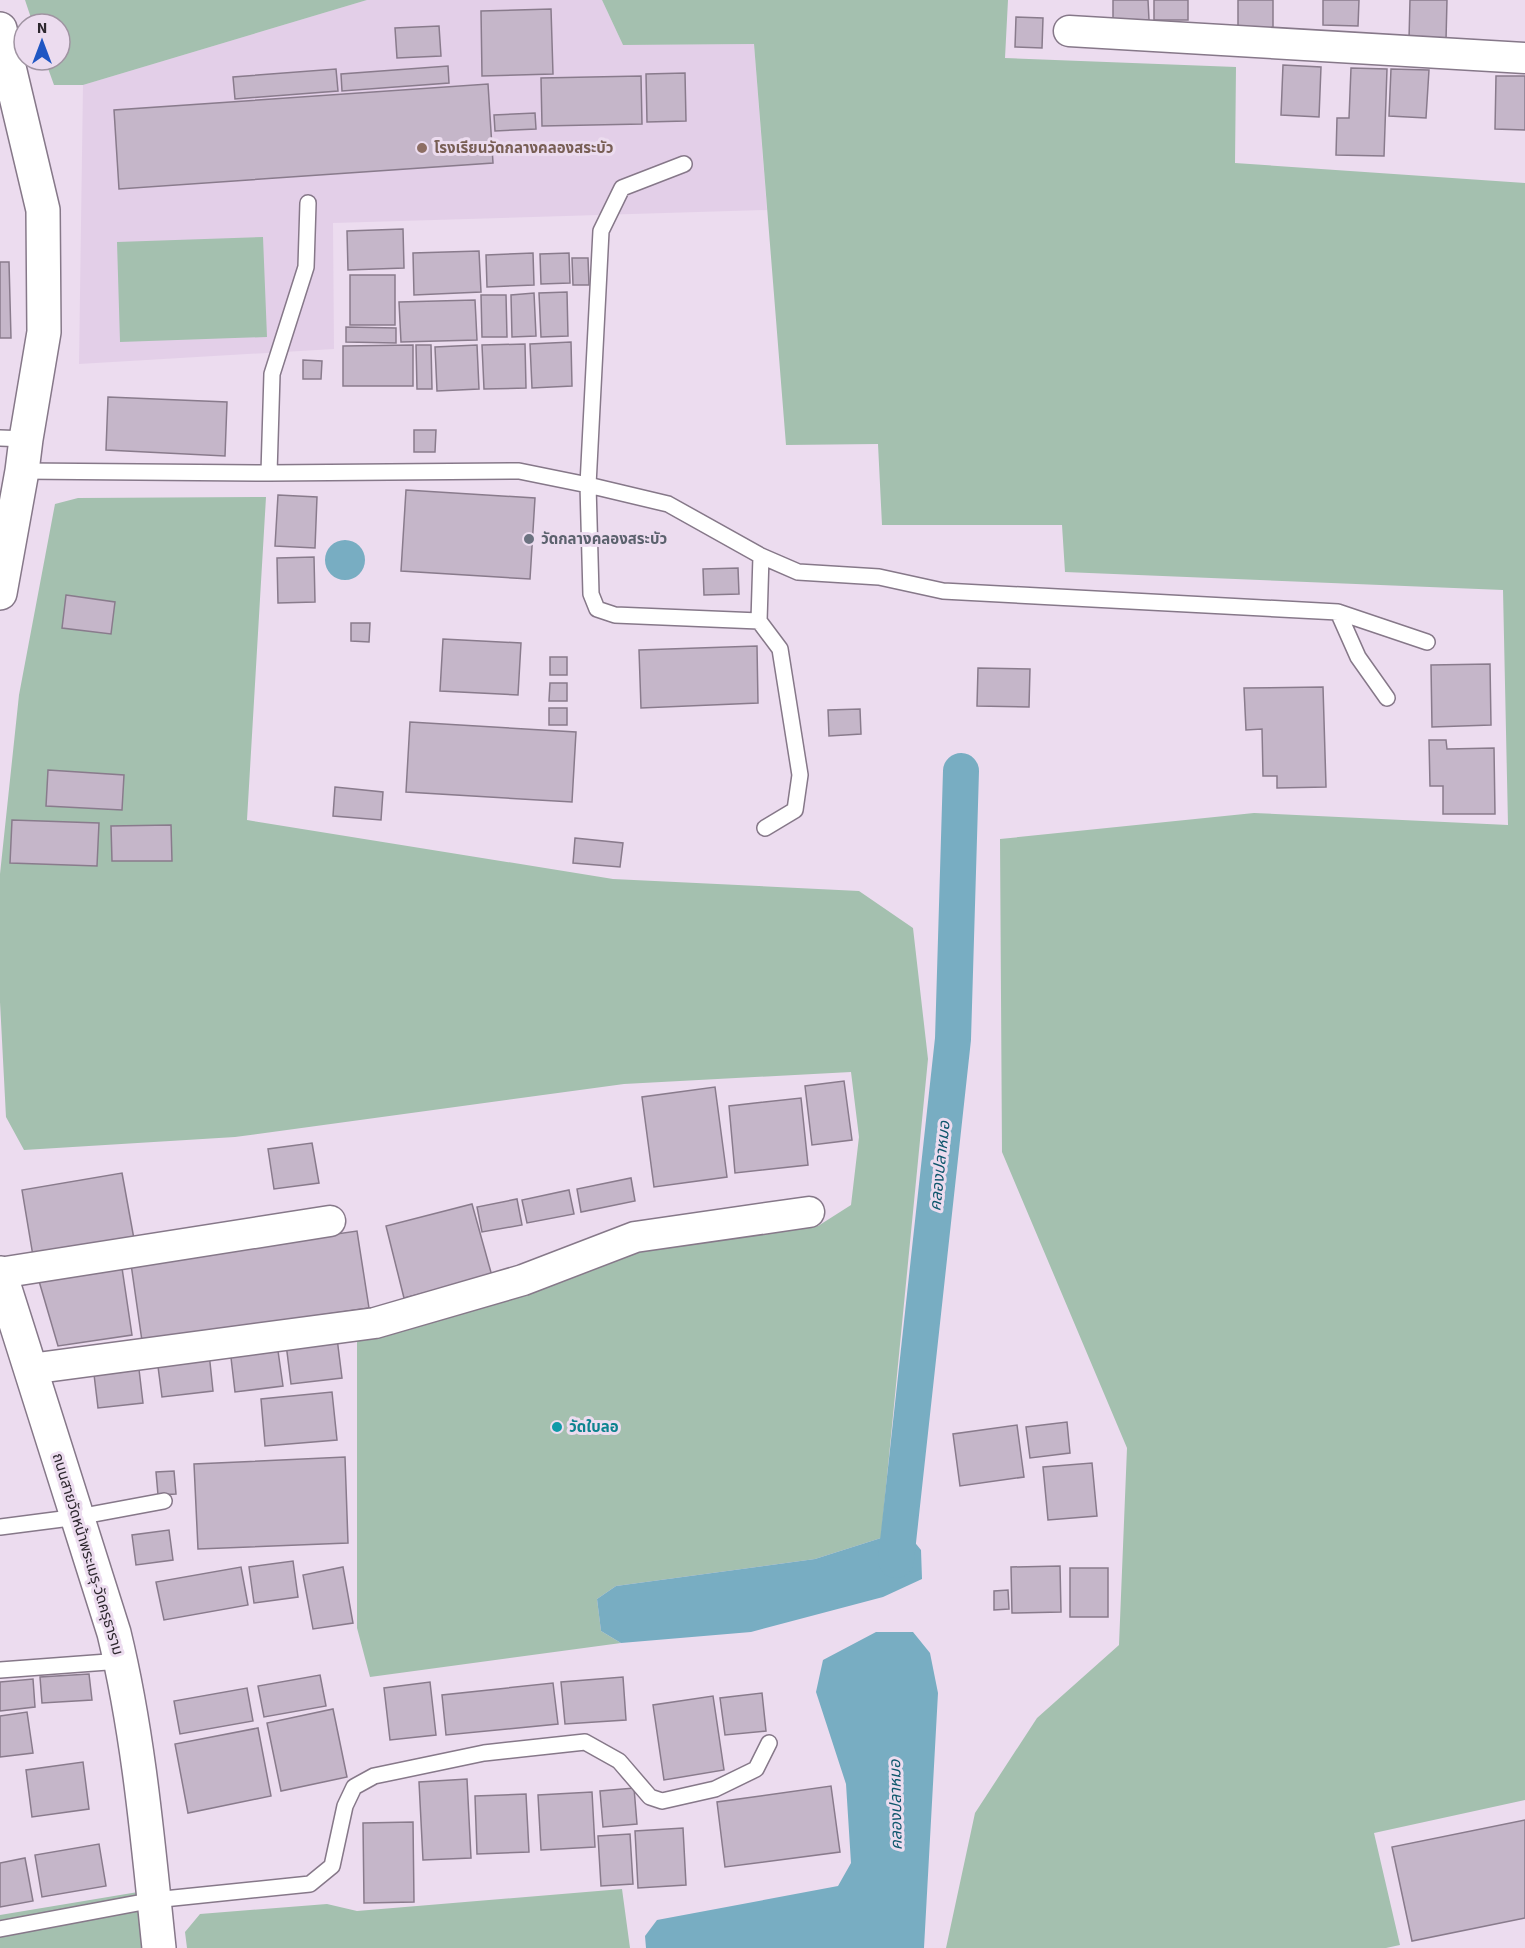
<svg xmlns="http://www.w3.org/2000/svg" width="1525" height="1948" viewBox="0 0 1525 1948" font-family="'Source Sans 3','Noto Sans Thai',sans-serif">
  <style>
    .built { fill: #e3cfe8 }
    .green { fill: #a4c0af }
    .water { fill: #78adc2 }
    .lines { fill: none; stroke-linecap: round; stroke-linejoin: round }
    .canal { stroke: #78adc2; stroke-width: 36 }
    .building { fill: #c5b6c9; stroke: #897b8c; stroke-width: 1.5 }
    .lane-casing { stroke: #867889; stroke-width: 18 }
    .street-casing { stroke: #867889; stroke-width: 33 }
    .secondary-casing { stroke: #867889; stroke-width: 36 }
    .lane { stroke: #fff; stroke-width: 15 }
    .street { stroke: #fff; stroke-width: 30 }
    .secondary { stroke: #fff; stroke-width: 33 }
    .education-dot { fill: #8d6e63; stroke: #ecdcef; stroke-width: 2 }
    .worship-dot { fill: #6b7280; stroke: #ecdcef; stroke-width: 2 }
    .culture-dot { fill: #0f9aa8; stroke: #ecdcef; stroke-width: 2 }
    .labels { text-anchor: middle; stroke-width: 6; stroke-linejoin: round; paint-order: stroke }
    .education-label { font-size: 15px; font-weight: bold; fill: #785e54; stroke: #ecdcef; text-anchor: start }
    .worship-label { font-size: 15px; font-weight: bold; fill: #5b616d; stroke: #ecdcef; text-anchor: start }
    .culture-label { font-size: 15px; font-weight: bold; fill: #0d838f; stroke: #ecdcef; text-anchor: start }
    .street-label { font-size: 15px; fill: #2d272e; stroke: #ecdcef }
    .water-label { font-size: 16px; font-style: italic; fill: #0e566c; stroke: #ecdcef }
  </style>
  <rect width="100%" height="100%" fill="#ecdcef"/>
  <!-- built -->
  <path class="built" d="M367,0H602L623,45L754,44L767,210L333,223L334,349L79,364L83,85Z"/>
  <!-- green -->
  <path class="green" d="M25,0H367L83,85H54L45,60H60V24H33Z
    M602,0H1008L1005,58L1236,67L1235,163L1525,183V1800L1374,1833L1400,1945L1386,1948H946L975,1813L1037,1718L1119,1645L1127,1448L1002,1152L1000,839L1254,813L1508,825L1503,590L1065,572L1062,525H882L878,444L786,445L754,44L623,45Z
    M263,237L267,337L120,342L117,242Z
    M266,497L247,820L613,879L859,891L913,928L928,1059L881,1538L815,1559L616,1586L597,1599L601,1631L621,1643L370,1677L357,1628V1340L638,1249L818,1226L851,1205L859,1137L851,1072L624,1084L235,1137L24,1150L6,1117L0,1002V874L19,695L55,504L78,498Z
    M622,1889L630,1948H187L185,1932L200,1914L327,1904L357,1911Z
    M138,1892L144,1948H0V1915Z"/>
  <!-- water -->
  <path class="water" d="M325 560a20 20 0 1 1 40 0a20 20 0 1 1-40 0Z
    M881,1538L912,1539L921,1550L922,1579L883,1597L751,1632L621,1643L601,1631L597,1599L616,1586L815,1559Z
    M876,1632H913L930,1653L938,1693L924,1948H646L645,1936L657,1920L838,1886L851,1863L846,1784L816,1692L823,1660Z"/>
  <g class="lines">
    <!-- canal -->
    <path class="canal" d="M896,1560L953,1039L961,771"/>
  </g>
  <!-- building -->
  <path class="building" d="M1113,0H1148L1149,20H1113Z
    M1154,0H1188V20H1154Z
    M1238,0H1273V28H1238Z
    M1323,0H1359L1358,26L1323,25Z
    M1410,0H1447L1446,40L1409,39Z
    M551,9L553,74L482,76L481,11Z
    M1016,17L1043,18L1042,48L1015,47Z
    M439,26L441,56L397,58L395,28Z
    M1283,65L1321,67L1319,117L1281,115Z
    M448,66L449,83L342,91L341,74Z
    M1351,68L1387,69L1384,156L1336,155L1337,118H1349Z
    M336,69L338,91L235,99L233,77Z
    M1391,69L1429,70L1426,118L1389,116Z
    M685,73L686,121L647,122L646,74Z
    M641,76L642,124L542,126L541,78Z
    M1496,76H1525V130L1495,129Z
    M488,84L493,163L119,189L114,110Z
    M535,113L536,129L495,131L494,115Z
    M403,229L404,268L348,270L347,231Z
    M479,251L481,292L414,295L413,253Z
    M533,253L534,285L487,287L486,255Z
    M569,253L570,283L541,284L540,254Z
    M572,258H588L589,285H573Z
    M0,262H9L11,338H0Z
    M350,275H395V325H350Z
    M567,292L568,336L541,337L539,293Z
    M534,293L536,336L512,337L511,295Z
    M481,295H506L507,337H482Z
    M475,300L477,340L401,342L399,302Z
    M346,327L396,328V343L346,342Z
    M571,342L572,386L532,388L530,344Z
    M525,344L526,388L484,389L482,345Z
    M413,345V386H343V346Z
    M416,345H431L432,389H417Z
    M477,345L479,389L437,391L435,347Z
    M303,360L322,361L321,379H303Z
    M108,397L227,402L225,456L106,450Z
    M414,430H436L435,452H414Z
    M406,490L535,498L530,579L401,571Z
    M278,495L317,497L315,548L275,546Z
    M314,557L315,602L278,603L277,558Z
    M738,568L739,594L704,595L703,569Z
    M66,595L115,602L111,634L62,628Z
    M351,623H370L369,642L351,641Z
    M443,639L521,643L518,695L440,691Z
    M757,646L758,703L641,708L639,650Z
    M550,657H567V675H550Z
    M1490,664L1491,725L1432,727L1431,665Z
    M978,668L1030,669L1029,707L977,706Z
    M550,683H567V701H549Z
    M1323,687L1326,787L1277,788V776H1263L1262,729L1246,730L1244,688Z
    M549,708H567V725H549Z
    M860,709L861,734L829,736L828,710Z
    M410,722L576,732L572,802L406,792Z
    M1429,740H1446L1447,749L1494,748L1495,814H1443V786H1430Z
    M48,770L124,775L122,810L46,806Z
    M335,787L383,792L381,820L333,816Z
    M12,820L99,823L97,866L10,863Z
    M171,825L172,861H112L111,826Z
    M575,838L623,843L620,867L573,863Z
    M844,1081L852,1140L812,1145L805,1086Z
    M715,1087L727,1177L654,1187L642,1097Z
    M801,1098L808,1165L735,1173L729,1106Z
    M312,1143L319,1183L274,1189L268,1149Z
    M122,1173L134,1239L33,1256L22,1190Z
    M631,1178L635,1201L581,1212L577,1189Z
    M569,1190L574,1214L527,1223L522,1200Z
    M517,1199L522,1225L482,1232L477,1207Z
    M472,1204L492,1276L404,1298L386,1226Z
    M357,1231L369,1308L142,1341L131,1264Z
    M122,1268L132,1335L58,1346L39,1281Z
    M337,1338L342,1378L291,1384L286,1344Z
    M277,1344L283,1386L235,1392L230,1349Z
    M209,1353L213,1391L162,1397L157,1359Z
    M138,1361L143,1403L98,1408L93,1366Z
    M332,1392L337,1440L265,1446L261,1399Z
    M1067,1422L1070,1453L1030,1458L1026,1427Z
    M1017,1425L1024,1477L960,1486L953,1434Z
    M345,1457L348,1543L198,1549L194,1464Z
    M1092,1463L1097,1516L1048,1520L1043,1467Z
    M174,1471L176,1494L158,1495L156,1472Z
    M169,1530L173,1560L136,1565L132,1535Z
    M293,1561L298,1597L254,1603L249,1567Z
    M1060,1566L1061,1612L1012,1613L1011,1567Z
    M241,1567L248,1605L164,1620L156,1582Z
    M343,1567L353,1623L313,1629L303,1575Z
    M1070,1568H1108V1617H1070Z
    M1008,1590L1009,1609L994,1610V1591Z
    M89,1674L92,1700L42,1703L40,1677Z
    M320,1675L326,1706L264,1717L258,1686Z
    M623,1677L626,1720L565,1724L561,1682Z
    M33,1679L35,1707L0,1711V1682Z
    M430,1682L436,1735L390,1740L384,1688Z
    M553,1683L558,1724L446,1735L442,1695Z
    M247,1688L253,1721L180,1734L174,1701Z
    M762,1693L766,1731L725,1735L720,1698Z
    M713,1696L724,1770L664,1780L653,1705Z
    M333,1709L347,1777L281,1791L267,1723Z
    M27,1712L33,1753L0,1757V1716Z
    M258,1728L271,1796L188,1813L175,1744Z
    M83,1762L89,1809L32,1817L26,1770Z
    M467,1779L471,1858L423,1860L419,1782Z
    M831,1786L840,1852L725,1867L717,1802Z
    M634,1788L637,1824L603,1827L600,1791Z
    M592,1792L595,1847L541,1850L538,1795Z
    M526,1794L529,1852L477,1854L475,1796Z
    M1525,1820V1918L1412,1941L1392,1847Z
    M413,1822L414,1902L364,1903L363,1823Z
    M683,1828L686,1885L638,1888L635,1831Z
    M630,1834L633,1884L601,1886L598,1836Z
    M99,1844L106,1886L42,1897L35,1855Z
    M25,1858L33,1901L0,1907V1863Z"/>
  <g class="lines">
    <defs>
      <path id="lane" d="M684,164L622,188L601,231L588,485L591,594L597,609L615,615L759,621L780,649L800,775L795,810L765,828
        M0,438L26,439
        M22,471L269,473L519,471L588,485L668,504L761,556L798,572L879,577L943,591L1338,612L1427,642
        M269,473L272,374L306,267L308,203
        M1338,612L1358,657L1387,698
        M759,621L761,556
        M0,1527L78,1517L164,1501
        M0,1670L121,1661
        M0,1929L154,1900L310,1884L332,1866L345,1806L354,1787L374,1776L484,1753L585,1742L619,1761L650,1797L662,1801L715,1789L756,1769L769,1743"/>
      <path id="street" d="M1069,31L1525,58
        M0,1273L330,1221
        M30,1369L375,1323L523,1280L635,1237L809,1212"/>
      <path id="secondary" d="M0,29L43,210L44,332L26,439L22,471L0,593
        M0,1273L114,1633C139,1736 148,1843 159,1948"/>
    </defs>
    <!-- lane casing -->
    <use href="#lane" class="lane-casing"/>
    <!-- street casing -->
    <use href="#street" class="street-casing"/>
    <!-- secondary casing -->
    <use href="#secondary" class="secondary-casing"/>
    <!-- lane -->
    <use href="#lane" class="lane"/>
    <!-- street -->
    <use href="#street" class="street"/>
    <!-- secondary -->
    <use href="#secondary" class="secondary"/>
  </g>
  <!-- markers -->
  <circle class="education-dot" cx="422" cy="148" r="6"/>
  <circle class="worship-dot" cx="529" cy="539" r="6"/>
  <circle class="culture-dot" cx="557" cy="1427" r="6"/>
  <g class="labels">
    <!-- education labels -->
    <g class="education-label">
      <text x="434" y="153">โรงเรียนวัดกลางคลองสระบัว</text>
    </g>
    <!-- worship labels -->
    <g class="worship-label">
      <text x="541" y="544">วัดกลางคลองสระบัว</text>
    </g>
    <!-- culture labels -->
    <g class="culture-label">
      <text x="569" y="1432">วัดใบลอ</text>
    </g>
    <!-- street labels -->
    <g class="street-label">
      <text transform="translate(88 1554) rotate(73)" y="5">ถนนสายวัดหน้าพระเมรุ-วัดครุธาราม</text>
    </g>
    <!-- water labels -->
    <g class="water-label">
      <text transform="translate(939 1166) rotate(-84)" y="6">คลองปลาหมอ</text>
      <text transform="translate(895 1805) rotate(-91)" y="6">คลองปลาหมอ</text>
    </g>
  </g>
  <!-- north arrow -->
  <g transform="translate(42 42)"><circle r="28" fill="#ecdcef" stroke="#a094a2" stroke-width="1.5"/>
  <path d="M0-4.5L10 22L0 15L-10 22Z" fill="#1f56c3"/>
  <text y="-9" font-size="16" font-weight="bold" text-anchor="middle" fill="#2d272e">N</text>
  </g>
</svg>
